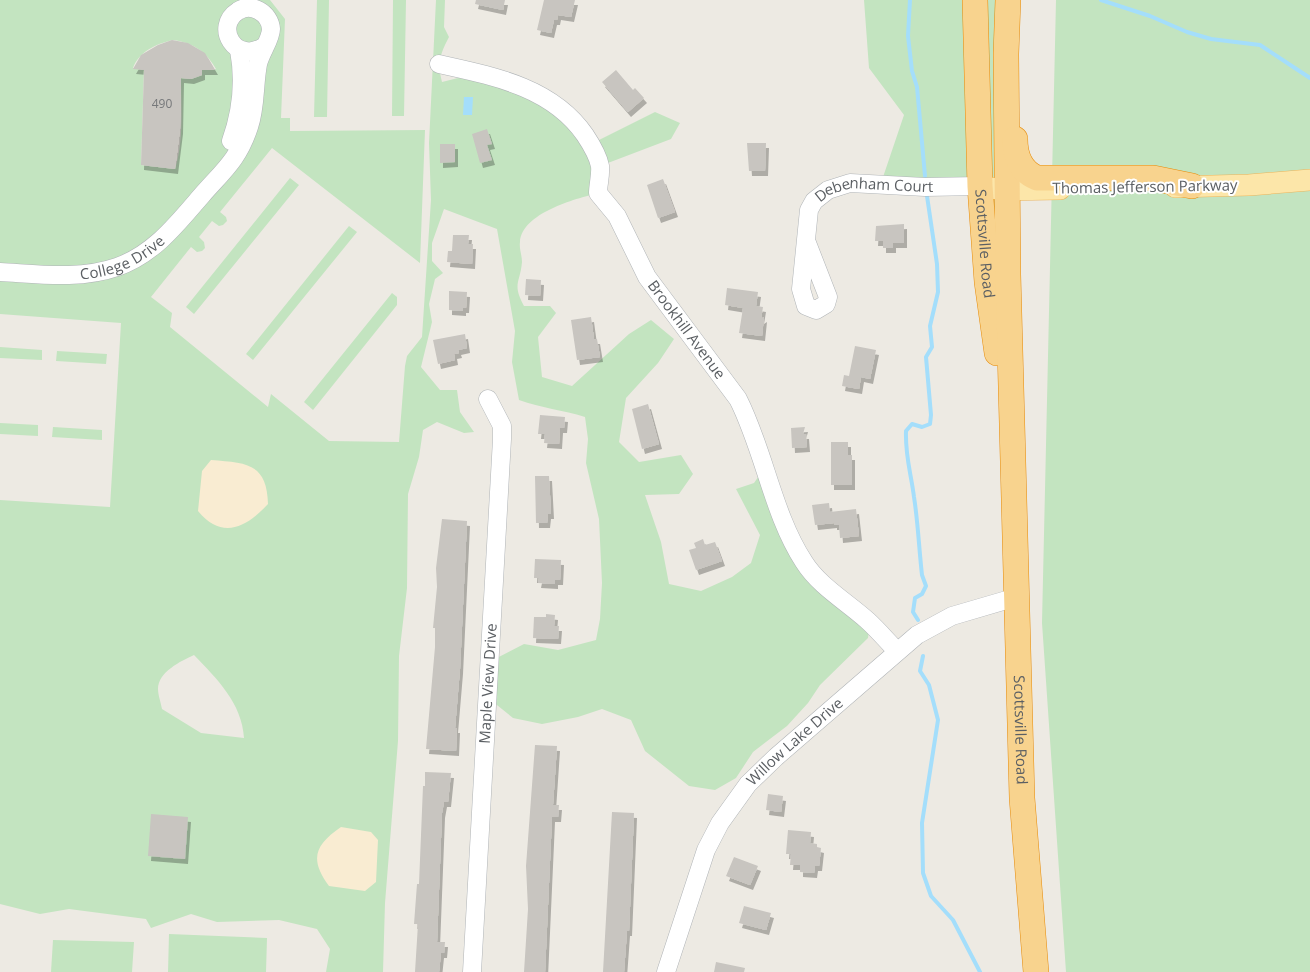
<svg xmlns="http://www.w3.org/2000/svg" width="1310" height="972" viewBox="0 0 1310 972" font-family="'Open Sans',sans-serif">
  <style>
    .green { fill: #c3e4c0; fill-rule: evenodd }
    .sand { fill: #f9ecd2 }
    .water { fill: #a4defb }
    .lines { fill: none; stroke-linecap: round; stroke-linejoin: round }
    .stream { stroke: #a4defb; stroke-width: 4 }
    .building { fill: #c8c5c0; filter: url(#shadow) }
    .minor-casing { stroke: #b0b4b7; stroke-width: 19 }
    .major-casing { stroke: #ebb55d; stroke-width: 22 }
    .highway-casing { stroke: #e68b09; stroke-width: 26 }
    .minor { stroke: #fff; stroke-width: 18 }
    .major { stroke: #fce6a9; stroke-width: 21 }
    .highway { stroke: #f8d38e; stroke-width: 25 }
    .labels { text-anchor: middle; stroke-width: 4; stroke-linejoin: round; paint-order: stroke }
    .number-label { font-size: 12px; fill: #76787a }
    .street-label { font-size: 15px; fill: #5b5f63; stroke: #fff }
  </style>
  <defs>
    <filter id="shadow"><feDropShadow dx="3" dy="5" stdDeviation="0" flood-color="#0004"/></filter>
  </defs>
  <rect width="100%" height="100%" fill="#edeae3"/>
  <!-- green -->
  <path class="green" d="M0,0H270L285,19L281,118H290V131L425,130L420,263L272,148L220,212L226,217L227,221L223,225L219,226L212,221L199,237L204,242L205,248L202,251L197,252L191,247L151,297L172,313L170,327L268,407L271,394L329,441L399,442L405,366L407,356L422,337L431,200L429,143L436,0H445L444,27L449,37C440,54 437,63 442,82L478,73L540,94L591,144L655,112L680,123L671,139L600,166L598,193C575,199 522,213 520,242C519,249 522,255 522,262C520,284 512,283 524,306H550L556,313L538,337L542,377L572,386L629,334L651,320L674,339L658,363L626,398L619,442L639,462L681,455L693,474L679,494L645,495L661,542L669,584L701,591L732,577L751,563L760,535L736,489L754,483L765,467L794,547L870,622L868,638L820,685L808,703L787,726L753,752L736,778L715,790L689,786L645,751L631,720L602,709L578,717L542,724L513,718L487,697L489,662L524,644L558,650L596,640L600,619L602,583L599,519L586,463L588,439L585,417C563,410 541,408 519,400L512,362L515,331L497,229L444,209L432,243V261L443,273L435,279L429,304L432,322L421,367L440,390H457L460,412L474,432L464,433L437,422L423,430L419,457L408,494L407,588L399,656L398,741L385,903L383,972H326L330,949L317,929L279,920L217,922L191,914L151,928L146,919L69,909L40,914L0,904V500L110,507L121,323L0,314ZM173,40C193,43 206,51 216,69L202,70V75L191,79L181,78C181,107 184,140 175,169L141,165L144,70L133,68C139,52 155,44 173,40ZM194,655C217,679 242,703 244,738L201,733L162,709C161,703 158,695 158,689C158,672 181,661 194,655Z
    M317,0H329L327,117H314Z
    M393,0H406L404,116H392Z
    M864,0H1008V274L980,186L881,183L904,115L869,68Z
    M1056,0H1310V972H1066L1042,623Z
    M290,178L299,185L194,314L186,307Z
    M349,226L357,232L253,360L246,354Z
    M392,293L397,297V305L313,410L304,402Z
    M0,347L42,350V360L0,358Z
    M57,351L107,354L106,364L56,361Z
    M0,423L38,425V436L0,434Z
    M53,427L102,430V440L52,437Z
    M169,934L267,938L266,972H168Z
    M53,940L134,942L132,972H51Z"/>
  <!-- sand -->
  <path class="sand" d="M211,460C245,463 267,462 268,504C246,528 222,540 198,511L202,471Z
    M341,827L371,832L378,840L376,882L365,891L329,886C309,859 315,845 341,827Z"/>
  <!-- water -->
  <path class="water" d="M464,97H473L472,115H463Z"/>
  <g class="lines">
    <!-- stream -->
    <path class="stream" d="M910,0L908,36L912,71L917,87L925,176
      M1101,0L1150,16L1187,32L1211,39L1260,45L1310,78
      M918,620L913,612L915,598L922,594L926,586L922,575C919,549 918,522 914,497C911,473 905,456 906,431L912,424L922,427L930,424L931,415L926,357L932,347L930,326L938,292L937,264L927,196
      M923,656L920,671L929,685L938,720L922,823L923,873L931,896L953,920L980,972"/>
  </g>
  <!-- building -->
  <path class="building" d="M476,0H505L503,10L475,4Z
    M544,0H575L571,17L558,15L557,20H554L551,33L537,30Z
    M172,40L188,43L205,53L215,70H202V75L191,79L181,78L180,129L175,169L141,165L144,70L133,69L141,55L158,45Z
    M616,70L633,90L635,88L644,98L628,112L602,82Z
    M487,129L492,144L487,145L492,160L480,163L472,134Z
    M747,143H766L765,171H749Z
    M440,144H455V162L440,163Z
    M663,179L675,212L658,218L647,185Z
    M904,224V243H893V248H883V241H875L876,226Z
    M453,235H469L468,244H473L472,264L447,262L448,251H452Z
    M526,279L541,280L540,296L525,295Z
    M727,288L758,292L756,306L763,307L761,319L764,317L762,336L739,333L743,308L725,305Z
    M449,291L467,292L466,308H463V311L449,310Z
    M591,317L594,339H597L600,357L577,360L571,320Z
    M465,334L467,348L458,350L459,353L454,354L455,360L438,364L433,340Z
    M855,346L876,350L870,379L861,377L859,389L842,386L844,375L849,376Z
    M648,404L659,444L642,449L632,409Z
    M540,415L565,417L564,428H560L559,444L544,443L545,434H538Z
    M805,427L803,434H806L807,447L792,448L791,428Z
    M831,442H848V455H852V485H831Z
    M535,476H549L551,514H548L547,523H536Z
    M829,503L830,512L856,509L859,536L840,538L839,525H834V523L815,525L812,505Z
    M442,519L467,521L460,669L455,728H457L456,751L426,749L435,647V628H433L437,587L436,568Z
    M703,539L705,545L715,542L722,561L696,570L689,550L696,548L694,543Z
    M535,559L561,560L560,580H555V584L538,583L539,578H534Z
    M546,614L555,615L554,626H559L558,639L533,638L534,617H546Z
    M535,745L557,746L553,805H559L558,817H552L545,972H524L528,909L526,866Z
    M425,772L451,773L448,802H444L442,813L437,942H445L444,953H441L439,972H415L418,924H414L417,884H419L423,786H425Z
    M768,794L783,796L781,812L766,810Z
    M612,812L634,813L629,931H627L624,972H603Z
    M151,814L188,817L185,859L148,856Z
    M788,830L811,832L810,843L817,844V847L821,848L819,866H815L814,873L800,872V865H790L791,854H786Z
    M734,857L758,866L750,885L726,876Z
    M744,906L771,913L766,930L739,923Z
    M716,962L745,968L744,972H714Z"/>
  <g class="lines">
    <defs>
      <g id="minor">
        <path id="s1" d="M439,64C493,76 552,87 585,135C591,144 598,156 600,166C601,175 598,185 598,193L617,216L647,277L738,399C764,450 773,515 804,562C819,586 847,602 868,621C878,630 887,641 897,651"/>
        <path d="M231,141C242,110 245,82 239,50"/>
        <path id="s2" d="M807,243L828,297L826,304L816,310L806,306L801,289L809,210L814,201L828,190L850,183L925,187L980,186"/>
        <path id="s3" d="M0,272C38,274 80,280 117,267C154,254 177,224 202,195C223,171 238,160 249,127C256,107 254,85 258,64C261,52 271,39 271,29C270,13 251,2 238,11C213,27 236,64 263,47"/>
        <path id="s4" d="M472,972L502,439V426L488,399"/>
        <path id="s5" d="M666,972L706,850L720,823L748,784L776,757L917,635L952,616L1017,597"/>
      </g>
      <path id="major" d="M1175,187L1249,185L1310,180
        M990,188L1007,190L1060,189"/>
      <g id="highway">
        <path id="s6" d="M975,0L980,186L987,282L997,353"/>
        <path id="s7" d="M1008,0L1006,54L1008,274L1022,798L1036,972"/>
        <path d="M1015,139C1015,156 1020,171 1037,178H1153L1192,186"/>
      </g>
    </defs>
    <!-- minor casing -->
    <use href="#minor" class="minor-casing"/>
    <!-- major casing -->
    <use href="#major" class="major-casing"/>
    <!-- highway casing -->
    <use href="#highway" class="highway-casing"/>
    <!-- minor -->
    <use href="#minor" class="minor"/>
    <!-- major -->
    <use href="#major" class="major"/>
    <!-- highway -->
    <use href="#highway" class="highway"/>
  </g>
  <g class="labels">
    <!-- number labels -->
    <g class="number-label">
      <text x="162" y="108">490</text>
    </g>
    <!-- street labels -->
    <g class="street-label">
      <text transform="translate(1145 187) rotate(-1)" y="5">Thomas Jefferson Parkway</text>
      <text dy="5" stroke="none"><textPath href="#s2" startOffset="259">Debenham Court</textPath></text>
      <text dy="5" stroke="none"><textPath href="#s6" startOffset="244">Scottsville Road</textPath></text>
      <text dy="5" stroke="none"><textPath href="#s3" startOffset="126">College Drive</textPath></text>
      <text dy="5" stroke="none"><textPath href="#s1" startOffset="392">Brookhill Avenue</textPath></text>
      <text dy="5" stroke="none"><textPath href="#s4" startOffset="289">Maple View Drive</textPath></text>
      <text dy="5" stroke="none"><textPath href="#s7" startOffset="730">Scottsville Road</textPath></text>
      <text dy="5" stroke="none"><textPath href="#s5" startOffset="270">Willow Lake Drive</textPath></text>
    </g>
  </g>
</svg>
